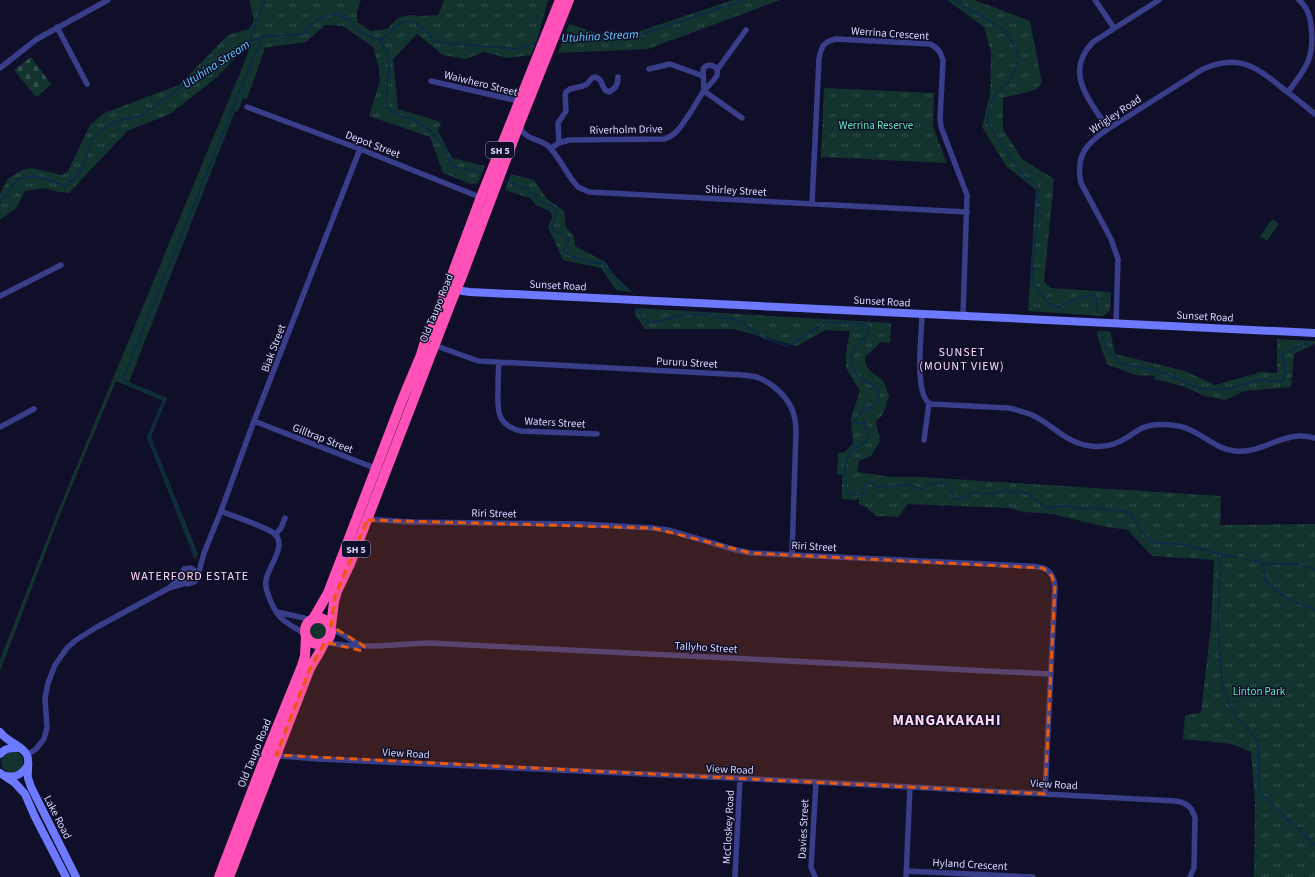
<svg xmlns="http://www.w3.org/2000/svg" width="1315" height="877" viewBox="0 0 1315 877" font-family="'Source Sans 3',sans-serif">
  <style>
    .green { fill: #12332e }
    .cemetery { fill: url(#cemetery-stones) }
    .park { fill: url(#park-tufts) }
    .lines { fill: none; stroke-linecap: round; stroke-linejoin: round }
    .stream { stroke: #0a294c; stroke-width: 1.5 }
    .street { stroke: #383e89; stroke-width: 5.5 }
    .secondary { stroke: #6d7aff; stroke-width: 8 }
    .highway { stroke: #ff51b8; stroke-width: 10 }
    .marked { fill: #e8590c; fill-opacity: 0.2; stroke: #e8590c; stroke-width: 3; stroke-dasharray: 8 5; stroke-linejoin: round }
    .labels { text-anchor: middle; stroke-width: 3; stroke-linejoin: round; paint-order: stroke }
    .shield { fill: #100f29; stroke: #9b9abf; stroke-width: 1 }
    .shield-label { font-size: 10px; font-weight: bold; fill: #d7d6ff }
    .street-label { font-size: 11px; fill: #d7d6ff; stroke: #100f29 }
    .park-label { font-size: 11px; fill: #5de5b4; stroke: #100f29 }
    .water-label { font-size: 12px; font-style: italic; fill: #64c8ff; stroke: #100f29 }
    .neighbourhood-label { font-size: 12px; letter-spacing: 1px; fill: #ffd8f5; stroke: #100f29 }
    .district-label { font-size: 15px; font-weight: bold; letter-spacing: 1px; fill: #ffd8f5; stroke: #100f29 }
  </style>
  <defs>
    <pattern id="cemetery-stones" width="16" height="16" patternUnits="userSpaceOnUse"><rect width="16" height="16" fill="#12332e"/><path d="M2 7V4a2 2 0 0 1 4 0v3zM10 15v-3a2 2 0 0 1 4 0v3z" fill="#34504d"/></pattern>
    <pattern id="park-tufts" width="24" height="20" patternUnits="userSpaceOnUse"><rect width="24" height="20" fill="#12332e"/><path d="M3 7l-1-3M5 7V3M7 7l1-3M15 17l-1-3M17 17v-4M19 17l1-3" fill="none" stroke="#34504d"/></pattern>
  </defs>
  <rect width="100%" height="100%" fill="#100f29"/>
  <!-- green -->
  <path class="green" d="M265,48L247,99L243,98L238,112L235,111L129,382L167,398L151,437L198,554L195,560L147,437L162,402L161,400L116,381L63,507L0,671V660L60,506L249,51Z
    M1272,219L1279,224L1267,241L1260,236Z
    M309 631a10 10 0 1 1 20 0a10 10 0 1 1-20 0Z
    M1 762a11 11 0 1 1 22 0a11 11 0 1 1-22 0Z"/>
  <!-- cemetery -->
  <path class="cemetery" d="M31,57L51,84L38,96L34,95L14,70Z"/>
  <!-- park -->
  <path class="park" d="M249,0H361L357,11V22L371,31L387,29L398,18L409,15L422,16L438,15L444,0H548L539,34L531,55L508,58L483,52L466,59L443,55L417,34L393,59L398,109L441,122L438,131L452,158L485,166L478,183L471,184L443,173L430,137L369,116L380,81L379,68L373,47L343,26L325,25L306,42L269,47L249,51L244,49L216,78L170,114L127,131L69,193L58,192L45,188L25,191L16,208L0,220V194L8,179L22,170L31,168L62,175L68,171L90,125L104,113L179,85L228,35L249,29L254,20Z
    M733,0H780L648,49L558,53L569,24L604,35L637,32Z
    M947,0H974L1030,21L1042,83L1035,90L1003,98V129L1022,159L1054,179L1044,282L1051,288L1111,292L1110,310L1104,316L1028,311L1036,190L1006,166L982,127L990,95L991,52L984,27Z
    M824,88L934,93L933,127L947,163L821,157Z
    M511,174L534,180L546,198L564,211L566,228L574,236L575,246L605,262L614,275L632,292L616,290L601,268L563,260L548,227L552,217L550,211L536,205L530,198L505,190Z
    M635,308L891,323L890,343L879,342V344L865,357C864,370 873,372 881,379C885,382 887,391 889,396L883,414L876,422L880,441L871,456L859,461L857,472L892,477H920L1221,496L1220,525L1315,524V877H1254L1255,803L1251,752L1232,744L1183,739L1185,715L1201,713L1211,625L1214,560L1152,556L1128,530L1102,526L1052,514L1025,512L1008,508L908,504L898,517L876,516L866,507L859,504V500L842,499V475H837L838,453L845,452L853,443L851,418L860,391L846,368V353L850,331L826,330L797,346L733,329H645L635,315Z
    M1097,331H1110L1115,354L1185,371L1215,385L1261,372L1277,373V339L1315,341V344L1294,354L1291,387L1244,391L1226,400L1204,396L1183,386L1154,379L1155,376L1135,375L1107,364L1099,341Z"/>
  <g class="lines">
    <!-- stream -->
    <path class="stream" d="M954,0L1004,30L1014,45L1019,58L1014,73L1008,82L998,90L990,105L988,123L1002,146L1024,176L1037,186L1039,202L1032,273L1033,283L1049,304L1059,307L1074,300L1093,295L1096,296L1098,314
      M379,39C382,44 387,49 388,55C392,69 382,99 389,109C395,116 403,116 411,119C430,127 448,144 450,166L481,172
      M557,39L591,37L605,39L638,36L743,0
      M249,41L265,0
      M506,181L526,188L532,193L537,199L543,203L553,206L556,213L552,228L554,231C570,237 573,234 563,251C574,260 591,262 604,264L611,274L624,289
      M0,202L19,178L38,176L65,186L79,174L95,135L114,122L143,115L219,59L248,42L262,37L304,34C312,22 324,11 340,16C342,17 346,18 348,19C351,22 353,26 357,29C361,32 374,39 379,39C389,39 395,22 407,21C420,21 428,36 437,42L515,49L538,43
      M636,309L643,318L650,323L661,321L681,315L707,314L742,322L763,338L787,346L805,336L825,322L863,324L869,326L868,334L856,347L851,358L855,374L860,378L873,385L878,391L879,400L872,406L865,409L855,419L856,423H865L870,437C866,445 855,445 850,452C844,460 843,485 849,493C854,495 858,497 864,493V487L868,483L872,484L876,487L911,485L922,490C931,483 938,482 949,485L953,495L957,500L973,493L991,494L1003,491L1021,492L1030,495L1039,503L1047,508L1057,506H1070L1079,509L1092,508L1122,511L1130,513C1137,524 1140,535 1153,541C1161,546 1169,543 1178,544C1197,546 1216,555 1236,557
      M1099,331L1108,350L1120,363L1161,372L1201,389H1227L1260,380L1282,382L1286,374L1282,354L1309,342
      M1217,554L1220,563L1218,626L1222,684L1229,703L1238,718L1258,741L1259,792L1315,845
      M195,555L150,438L149,436L163,403V398L128,384L123,379L262,37
      M1246,559L1270,564H1296L1315,569
      M1261,562L1264,569L1265,581C1272,585 1276,591 1283,595C1293,602 1303,606 1315,609"/>
    <!-- street -->
    <path class="street" d="M1095,0L1114,28
      M57,27L87,84
      M0,68L37,39L108,0
      M649,69L670,64L703,76
      M717,70L746,30
      M431,81L514,100L520,103
      M1288,92C1307,67 1315,57 1311,25C1310,15 1306,6 1299,0
      M247,107L360,149L482,198
      M519,126C527,141 535,137 547,145C556,152 566,172 573,181L578,187L589,192L967,212
      M1108,129C1090,100 1063,73 1093,42L1159,0
      M559,143L558,123L566,111L565,95L566,92L570,89L583,86L587,84L592,78L596,77L600,80L605,90L609,92C616,88 618,85 618,77
      M551,148L559,143L569,140L664,139C668,138 672,136 675,133C686,122 694,106 703,92C707,86 714,82 717,75C719,67 712,64 706,66L703,69L704,91L742,118
      M812,203L819,59C821,47 823,42 836,39L930,44C938,48 941,52 943,61L940,119L941,127L967,195L963,315
      M0,296L61,265
      M922,314C922,332 913,397 931,404L1009,408C1017,410 1025,412 1032,415C1054,425 1065,443 1091,446C1104,448 1117,444 1128,437C1137,431 1143,426 1153,425C1164,424 1176,425 1186,428C1204,435 1216,449 1235,451C1266,454 1282,429 1315,438
      M1116,323L1118,259L1111,239L1081,183C1075,155 1087,143 1108,129L1203,69C1236,54 1255,65 1281,87C1293,96 1304,105 1315,114
      M434,345L478,361L744,375C749,376 755,376 759,378C772,383 785,395 791,407C795,415 796,423 796,432L792,554
      M499,363C498,373 498,382 498,391C497,412 498,426 521,431L597,434
      M254,421L385,472
      M0,427L34,409
      M924,440L929,403
      M221,511C232,516 267,527 275,534C287,546 268,567 266,580C264,590 274,610 280,617C286,624 298,629 305,634
      M365,519L410,522L581,524L653,528L668,530L736,550L751,553L1027,566C1043,567 1053,567 1055,587L1045,794
      M275,535L281,528L285,518
      M181,576L183,581L188,584L194,582L197,579L204,553L221,511L254,421L360,149
      M169,588L186,583
      M277,612L304,618L310,620
      M331,628L360,645
      M325,642C360,650 394,644 429,643L1050,674
      M27,755L36,749L44,739L47,728L45,698L48,683L55,665L67,648L76,640L97,627L169,588L181,576L184,569L191,568L195,571L197,574
      M274,755L280,756L319,759L816,782L1176,801C1187,803 1192,807 1195,818L1194,868L1190,877
      M906,871L1033,877
      M735,877L740,779
      M815,877L811,867L816,782
      M906,877L910,787"/>
    <!-- secondary -->
    <path class="secondary" d="M451,288L462,291L470,292L1315,333
      M0,732C7,742 23,746 27,755C30,762 27,770 28,778C29,781 30,784 31,787L76,877
      M0,754C6,747 12,748 20,748
      M0,773L15,783L25,794L35,817L66,877
      M5,776C15,778 22,775 28,765"/>
    <!-- highway -->
    <path class="highway" d="M305 631a13 13 0 1 1 26 0a13 13 0 1 1-26 0Z
      M313,619L328,593L403,398L421,355L426,338L430,334L481,197L560,0
      M331,626L334,602L337,591L350,564L452,300L462,276L519,125L569,0
      M219,877L267,752L302,666L305,656L306,636
      M229,877L310,668L319,653L324,643"/>
  </g>
  <!-- marked area -->
  <path class="marked" d="M367,520L653,528L751,553L1043,568L1052,576L1055,587L1045,794L276,755L310,668L325,642L363,651L364,646L331,626L335,596Z"/>
  <g class="labels">
    <!-- shield labels -->
    <g class="shield">
      <rect x="486" y="142" width="28" height="16" rx="3"/>
      <rect x="342" y="541" width="28" height="16" rx="3"/>
    </g>
    <g class="shield-label">
      <text x="500" y="154">SH 5</text>
      <text x="356" y="553">SH 5</text>
    </g>
    <!-- street labels -->
    <g class="street-label">
      <text transform="translate(890 33) rotate(4)" y="4">Werrina Crescent</text>
      <text transform="translate(481 83) rotate(14)" y="4">Waiwhero Street</text>
      <text transform="translate(1115 114) rotate(-34)" y="4">Wrigley Road</text>
      <text transform="translate(626 129) rotate(-1)" y="4">Riverholm Drive</text>
      <text transform="translate(373 144) rotate(21)" y="4">Depot Street</text>
      <text transform="translate(736 190) rotate(3)" y="4">Shirley Street</text>
      <text transform="translate(558 285) rotate(3)" y="4">Sunset Road</text>
      <text transform="translate(882 301) rotate(3)" y="4">Sunset Road</text>
      <text transform="translate(436 308) rotate(-68)" y="4">Old Taupo Road</text>
      <text transform="translate(1205 316) rotate(3)" y="4">Sunset Road</text>
      <text transform="translate(273 348) rotate(-69)" y="4">Biak Street</text>
      <text transform="translate(687 362) rotate(3)" y="4">Pururu Street</text>
      <text transform="translate(555 422) rotate(3)" y="4">Waters Street</text>
      <text transform="translate(323 438) rotate(21)" y="4">Gilltrap Street</text>
      <text transform="translate(494 513) rotate(1)" y="4">Riri Street</text>
      <text transform="translate(814 546) rotate(3)" y="4">Riri Street</text>
      <text transform="translate(706 647) rotate(3)" y="4">Tallyho Street</text>
      <text transform="translate(254 753) rotate(-68)" y="4">Old Taupo Road</text>
      <text transform="translate(406 753) rotate(3)" y="4">View Road</text>
      <text transform="translate(730 769) rotate(2)" y="4">View Road</text>
      <text transform="translate(1054 784) rotate(3)" y="4">View Road</text>
      <text transform="translate(58 817) rotate(63)" y="4">Lake Road</text>
      <text transform="translate(728 827) rotate(-87)" y="4">McCloskey Road</text>
      <text transform="translate(803 829) rotate(-87)" y="4">Davies Street</text>
      <text transform="translate(970 864) rotate(3)" y="4">Hyland Crescent</text>
    </g>
    <!-- park labels -->
    <g class="park-label">
      <text x="876" y="129">Werrina Reserve</text>
      <text x="1259" y="695">Linton Park</text>
    </g>
    <!-- water labels -->
    <g class="water-label">
      <text transform="translate(600 36) rotate(-3)" y="4">Utuhina Stream</text>
      <text transform="translate(216 64) rotate(-33)" y="4">Utuhina Stream</text>
    </g>
    <!-- neighbourhood labels -->
    <g class="neighbourhood-label">
      <text x="962" y="356">SUNSET<tspan x="962" dy="14">(MOUNT VIEW)</tspan></text>
      <text x="190" y="580">WATERFORD ESTATE</text>
    </g>
    <!-- district labels -->
    <g class="district-label">
      <text x="947" y="725">MANGAKAKAHI</text>
    </g>
  </g>
</svg>
